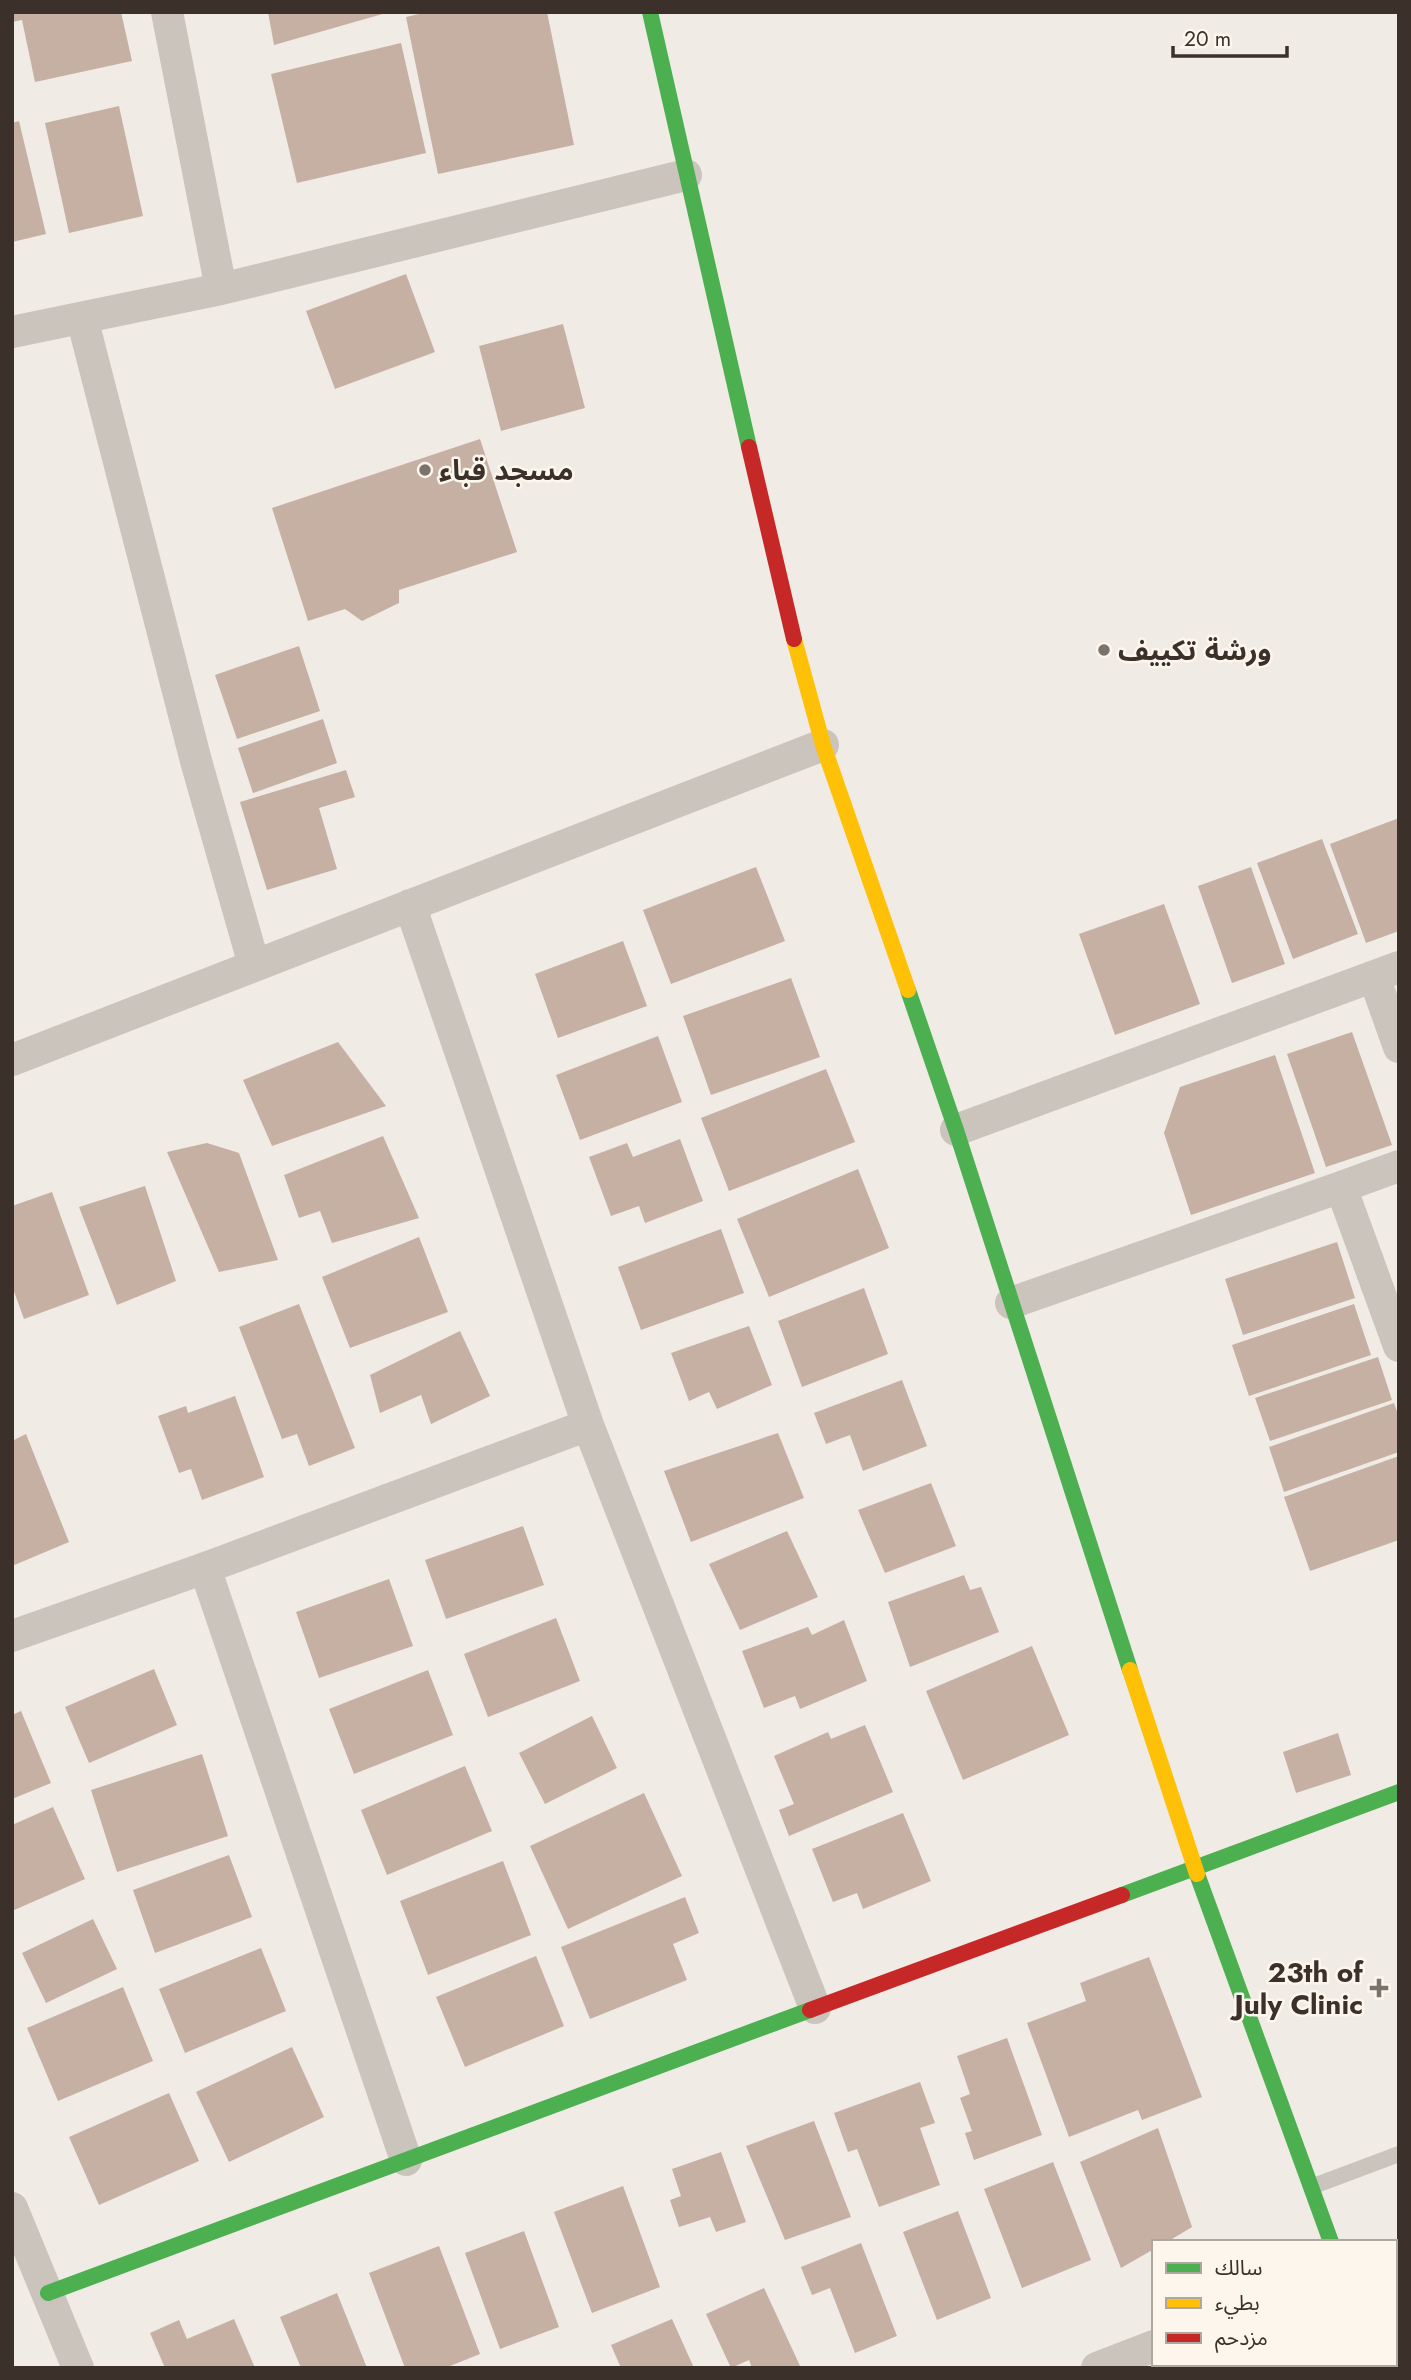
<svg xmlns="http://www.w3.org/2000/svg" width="1411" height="2380" viewBox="0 0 1411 2380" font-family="Jost,'Noto Sans Arabic',sans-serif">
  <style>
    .building { fill: #c6b0a4 }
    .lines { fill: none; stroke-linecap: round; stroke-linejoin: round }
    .lane { stroke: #cac4bd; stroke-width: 16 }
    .street { stroke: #cac4bd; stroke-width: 32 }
    .fast { stroke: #4caf50; stroke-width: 16 }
    .slow { stroke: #ffc107; stroke-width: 16 }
    .jam { stroke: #c62828; stroke-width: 16 }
    .poi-dot { fill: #7b726b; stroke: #fcf6ed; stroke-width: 2.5 }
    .labels { text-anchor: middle; stroke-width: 5; stroke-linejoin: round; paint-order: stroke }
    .poi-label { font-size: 28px; font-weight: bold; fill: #3c312a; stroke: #fcf6ed; text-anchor: start }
  </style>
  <rect width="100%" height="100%" fill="#f0ebe4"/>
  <!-- building -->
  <path class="building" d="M12,12H121L132,61L35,82L22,20L12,22Z
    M268,12H386V13L274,45Z
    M428,12H547L574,145L438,174L406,17Z
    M401,43L426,153L297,183L271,74Z
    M119,106L143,216L69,233L45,123Z
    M19,121L46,234L12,242V123Z
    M406,274L435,352L335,389L306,311Z
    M563,324L585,408L501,431L479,346Z
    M480,439L517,552L399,590V603L362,621L345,609L308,621L272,508Z
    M299,646L320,711L237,739L215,675Z
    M323,719L337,763L253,793L238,748Z
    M346,770L355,797L319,808L337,869L267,890L240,802Z
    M1399,818V931L1366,943L1330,844Z
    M1322,839L1358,934L1293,959L1257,863Z
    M756,867L785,941L671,984L643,910Z
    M1251,867L1285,964L1232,983L1198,886Z
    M1164,904L1200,1004L1115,1035L1079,934Z
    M623,941L647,1006L558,1038L535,974Z
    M791,978L820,1057L711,1095L683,1016Z
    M1352,1032L1392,1145L1326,1167L1287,1054Z
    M658,1036L682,1102L580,1140L556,1075Z
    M338,1042L386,1106L272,1146L243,1080Z
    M1275,1055L1315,1173L1191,1215L1164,1133L1180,1087Z
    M826,1069L855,1142L729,1191L701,1118Z
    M383,1136L419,1218L332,1243L320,1211L299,1218L284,1175Z
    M680,1139L703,1201L645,1223L639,1206L611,1216L589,1157L627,1143L633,1157Z
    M207,1143L239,1153L278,1260L219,1272L167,1152Z
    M858,1169L889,1248L769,1297L737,1219Z
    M145,1186L176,1281L117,1305L79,1207Z
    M52,1192L89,1295L24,1319L12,1286V1206Z
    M721,1229L744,1293L641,1330L618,1267Z
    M419,1237L448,1312L350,1348L322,1277Z
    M1337,1242L1355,1298L1243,1335L1225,1279Z
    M864,1288L888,1354L802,1387L778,1321Z
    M299,1304L355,1448L309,1466L297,1434L282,1439L239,1327Z
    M1354,1304L1371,1355L1249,1396L1232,1345Z
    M749,1326L772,1385L717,1409L709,1392L689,1401L671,1353Z
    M460,1331L490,1396L431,1424L421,1395L380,1413L370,1375Z
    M1378,1357L1392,1400L1270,1441L1255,1398Z
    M902,1380L927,1446L863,1471L850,1435L826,1444L814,1413Z
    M235,1396L264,1477L202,1500L191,1469L179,1473L158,1416L186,1406L188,1413Z
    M1394,1403L1399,1417V1452L1284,1492L1269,1447Z
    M778,1433L804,1498L691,1542L664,1471Z
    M26,1434L69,1542L12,1566V1441Z
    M1399,1456V1540L1310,1571L1284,1497Z
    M931,1483L956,1546L885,1573L858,1510Z
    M523,1526L544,1585L446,1619L425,1560Z
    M787,1531L818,1597L740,1630L709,1564Z
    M964,1575L970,1590L981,1587L999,1632L910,1667L888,1602Z
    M389,1579L413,1646L319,1678L296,1612Z
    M556,1618L580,1681L488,1717L464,1654Z
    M844,1620L867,1681L800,1709L795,1696L764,1708L742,1651L808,1627L812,1635Z
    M1032,1646L1069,1735L963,1780L926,1691Z
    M154,1669L177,1725L89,1763L65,1707Z
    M428,1670L453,1735L354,1774L329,1709Z
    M21,1711L51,1783L12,1799V1715Z
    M592,1716L617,1768L545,1804L519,1753Z
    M865,1725L893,1792L789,1836L779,1810L794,1804L774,1756L828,1732L831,1739Z
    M1338,1733L1351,1775L1296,1793L1283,1752Z
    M202,1754L228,1836L117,1872L91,1790Z
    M465,1766L492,1831L387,1875L361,1810Z
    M644,1793L682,1876L568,1929L530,1846Z
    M53,1807L85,1879L12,1911V1825Z
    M903,1813L931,1881L863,1909L857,1893L833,1902L812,1849Z
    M229,1855L252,1917L155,1953L133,1890Z
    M503,1861L531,1935L428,1975L400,1901Z
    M685,1897L699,1933L673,1944L687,1980L590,2019L561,1947Z
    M93,1919L117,1969L46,2003L22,1953Z
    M261,1948L286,2011L185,2053L159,1989Z
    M536,1956L564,2026L465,2067L436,1997Z
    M1149,1957L1202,2097L1142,2120L1138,2110L1069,2137L1027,2023L1086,2001L1080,1983Z
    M123,1987L153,2061L58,2101L27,2028Z
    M1007,2038L1042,2135L974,2160L965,2133L972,2131L960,2098L970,2094L957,2056Z
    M292,2047L324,2117L229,2162L196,2092Z
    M920,2082L935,2123L920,2128L940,2185L879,2207L857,2149L848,2152L834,2113Z
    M169,2093L199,2161L99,2205L69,2137Z
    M814,2121L851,2217L785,2240L746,2146Z
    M1158,2128L1192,2227L1167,2242H1154V2249L1121,2268L1080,2162Z
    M721,2152L746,2222L716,2232L710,2217L679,2227L670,2200L681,2196L672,2169Z
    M1053,2162L1091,2260L1022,2288L984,2189Z
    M623,2186L660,2287L592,2313L554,2212Z
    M958,2211L991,2298L937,2320L903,2232Z
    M524,2231L559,2327L500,2349L465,2253Z
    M861,2243L897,2336L855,2353L830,2288L812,2295L801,2267Z
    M439,2246L480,2354L445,2368H405L369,2273Z
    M764,2288L801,2368H752L749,2360L731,2368L706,2314Z
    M337,2293L367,2368H301L280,2317Z
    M234,2319L255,2368H165L150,2333L179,2320L187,2339Z
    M672,2319L694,2368H621L611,2345Z"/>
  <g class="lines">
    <!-- lane -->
    <path class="lane" d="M1311,2187L1399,2154"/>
    <!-- street -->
    <path class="street" d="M167,12L221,289
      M82,318L196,761L254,965
      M12,332L221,289L686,175
      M410,905L588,1425L815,2008
      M1374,977L1399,1047
      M12,1060L823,745
      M956,1130L1399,967
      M1399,1166L1341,1187L1399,1346
      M1011,1303L1341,1187
      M205,1568L406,2160
      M12,1636L205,1568L588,1425
      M12,2208L78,2368
      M1375,2364L1377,2368
      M1097,2368L1154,2346"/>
    <!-- fast -->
    <path class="fast" d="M650,12L749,447
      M908,990L956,1130L1130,1670
      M1197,1874L1331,2242
      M1122,1895L1399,1792
      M48,2293L810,2010"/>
    <!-- slow -->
    <path class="slow" d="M794,639L823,745L908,990
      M1130,1670L1197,1874"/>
    <!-- jam -->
    <path class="jam" d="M749,447L794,639
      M810,2010L1122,1895"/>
  </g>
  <!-- markers -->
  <g class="poi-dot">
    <circle cx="425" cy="470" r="7"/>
    <circle cx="1104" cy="650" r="7"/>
    <path d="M1375.5 1977.5h7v7h7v7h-7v7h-7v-7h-7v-7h7z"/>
  </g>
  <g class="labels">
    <!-- poi labels -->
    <g class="poi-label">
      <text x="439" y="480">مسجد قباء</text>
      <text x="1118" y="660">ورشة تكييف</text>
      <text x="1363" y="1982" text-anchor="end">23th of<tspan x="1363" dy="32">July Clinic</tspan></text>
    </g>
  </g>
  <!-- border -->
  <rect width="1411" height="2380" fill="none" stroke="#3c312a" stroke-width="28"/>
  <!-- legend -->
  <rect x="1152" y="2240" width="245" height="126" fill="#fcf6ed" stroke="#afa79f" stroke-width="2"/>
  <rect x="1166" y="2263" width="35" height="10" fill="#4caf50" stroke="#afa79f" stroke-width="2"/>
  <text x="1215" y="2275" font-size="21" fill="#3c312a">سالك</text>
  <rect x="1166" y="2298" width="35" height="10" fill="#ffc107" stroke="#afa79f" stroke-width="2"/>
  <text x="1215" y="2310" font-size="21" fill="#3c312a">بطيء</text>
  <rect x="1166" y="2333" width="35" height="10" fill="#c62828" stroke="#afa79f" stroke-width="2"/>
  <text x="1215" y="2345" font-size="21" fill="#3c312a">مزدحم</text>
  <!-- scale -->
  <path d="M1173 46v10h114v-10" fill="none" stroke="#3c312a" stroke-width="3.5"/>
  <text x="1184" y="46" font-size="21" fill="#3c312a" stroke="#fcf6ed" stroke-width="5" paint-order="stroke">20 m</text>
</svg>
